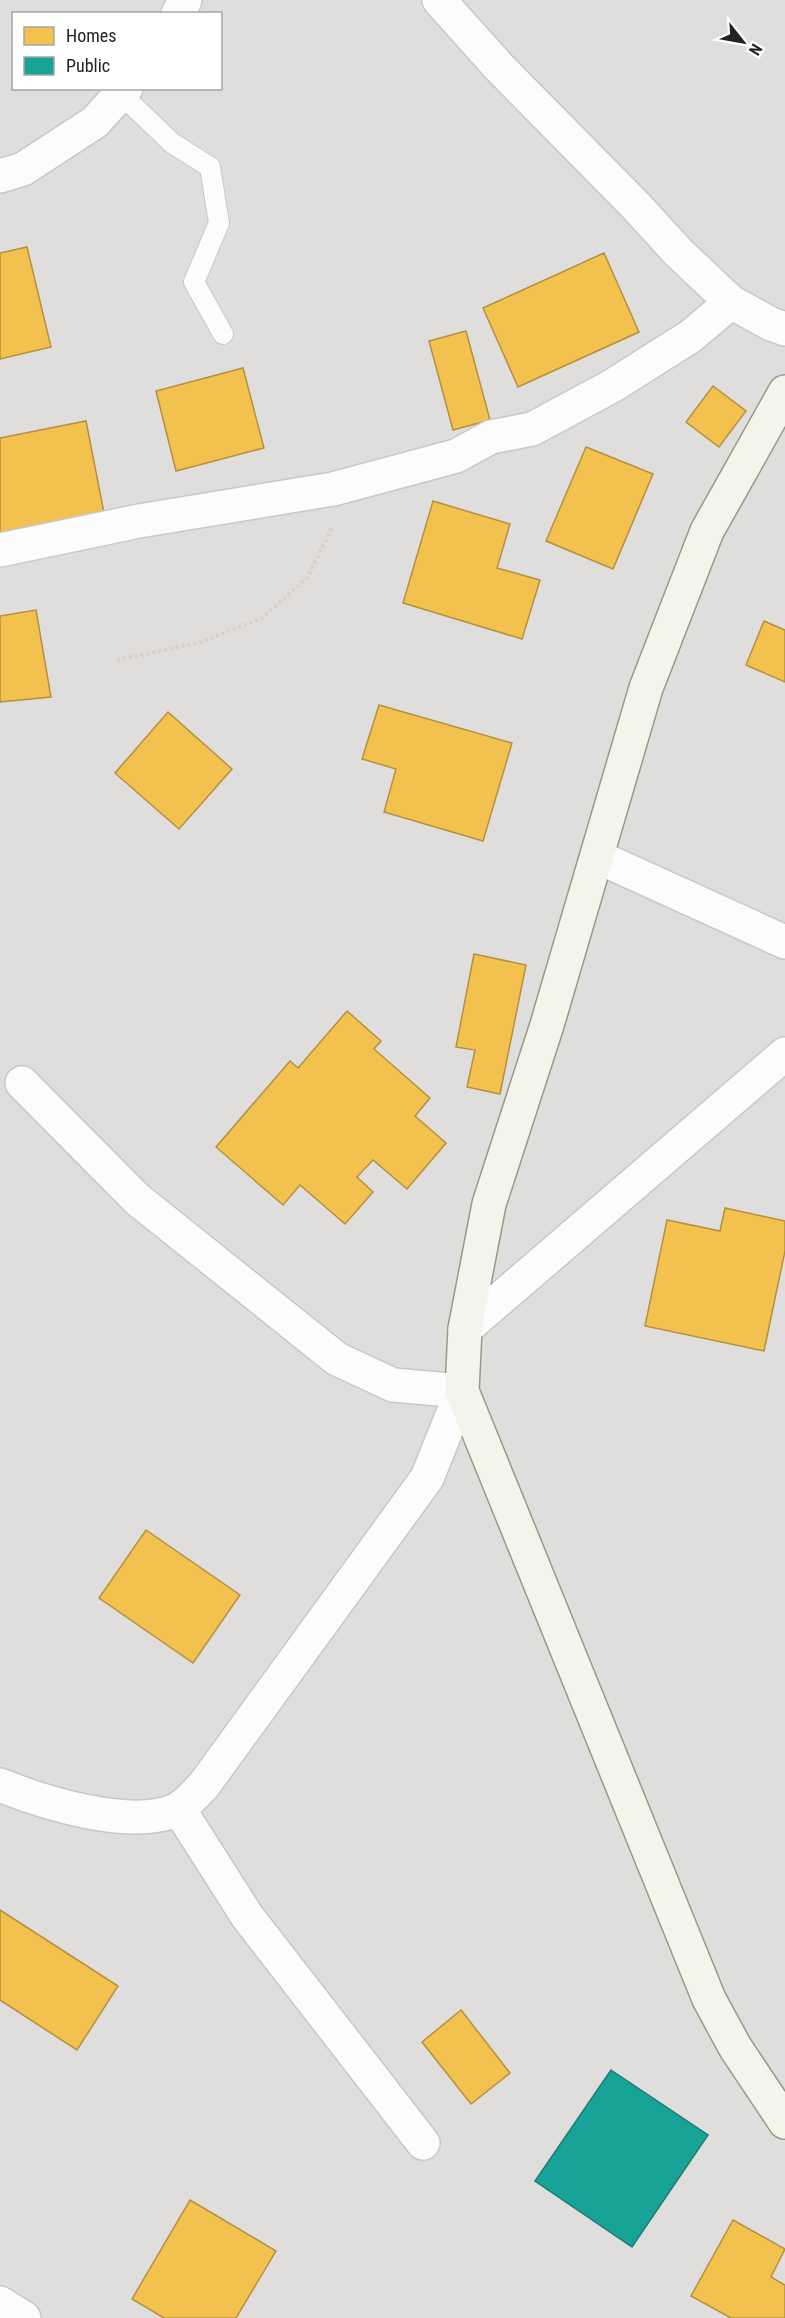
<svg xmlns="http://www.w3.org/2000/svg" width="785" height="2318" viewBox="0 0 785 2318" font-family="'Roboto Condensed',sans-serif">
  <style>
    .residential { fill: #dfdedc; fill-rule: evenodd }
    .homes { fill: #f2c14e; stroke: #b49141; stroke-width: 1.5 }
    .public { fill: #17a398; stroke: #1a7c75; stroke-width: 1.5 }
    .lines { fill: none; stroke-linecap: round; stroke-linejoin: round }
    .lane-casing { stroke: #c9c8c7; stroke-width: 22 }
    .street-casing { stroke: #c9c8c7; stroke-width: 36 }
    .secondary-casing { stroke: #999a82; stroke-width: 36 }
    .path { stroke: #dccecd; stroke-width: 4; stroke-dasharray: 3 3; stroke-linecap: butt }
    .lane { stroke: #fdfcfc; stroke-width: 20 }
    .street { stroke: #fdfcfc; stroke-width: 33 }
    .secondary { stroke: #f4f4ed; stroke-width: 33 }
  </style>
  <rect width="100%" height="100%" fill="#f0eeeb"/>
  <!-- residential -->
  <path class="residential" d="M0,0H785V2318H0ZM14,14H220V88H14Z"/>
  <!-- homes -->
  <path class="homes" d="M27,247L51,347L0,359V253Z
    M604,253L639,332L518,387L483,308Z
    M466,331L490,420L453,430L429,341Z
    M243,368L264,448L176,471L156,391Z
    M713,386L746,411L719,447L686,422Z
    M86,421L104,513L0,533V438Z
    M586,447L653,474L613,569L546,541Z
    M433,501L510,524L497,568L540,580L522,639L403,603Z
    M36,610L51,697L0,702V616Z
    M764,621L785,630V682L746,665Z
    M379,705L512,743L483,841L384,812L396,769L362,759Z
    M168,712L232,769L179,829L115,773Z
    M474,954L526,965L500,1094L467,1087L475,1050L456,1047Z
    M347,1011L381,1041L374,1049L430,1098L415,1116L446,1143L407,1189L373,1160L357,1177L373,1192L345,1224L300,1185L283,1205L216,1147L290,1061L298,1068Z
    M725,1208L785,1221V1251L764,1351L645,1326L667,1220L720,1231Z
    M146,1530L240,1595L193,1663L99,1598Z
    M0,1910L118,1986L77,2050L0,2000Z
    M461,2010L510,2073L471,2104L422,2042Z
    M190,2200L276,2251L236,2318H164L132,2299Z
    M733,2220L785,2249L771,2277L785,2285V2318H731L691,2296Z"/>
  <!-- public -->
  <path class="public" d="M611,2070L708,2135L632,2247L535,2181Z"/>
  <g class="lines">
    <defs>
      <path id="lane" d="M121,94L172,143L210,167L219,223L194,282L223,334"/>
      <path id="street" d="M439,0L499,67L636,206L678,252L731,302L771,324L785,329
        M178,14L185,0
        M0,176L23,169L95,122L126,88
        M0,550L139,521L333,489L456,456L491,437L532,429L612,386L691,336L731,302
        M598,857L785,942
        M465,1329L785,1054
        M0,1785C44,1803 132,1830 176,1810C186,1805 196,1793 204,1785L427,1478L462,1391L393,1385L337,1359L137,1199L22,1083
        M179,1809L247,1916L423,2143
        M0,2303L24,2318"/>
      <path id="secondary" d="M785,392L707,531L646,688L547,1025L489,1204L465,1329L462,1391L709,1999L735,2047L785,2122"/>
    </defs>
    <!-- lane casing -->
    <use href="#lane" class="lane-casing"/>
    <!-- street casing -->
    <use href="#street" class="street-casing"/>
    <!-- secondary casing -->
    <use href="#secondary" class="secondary-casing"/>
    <!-- path -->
    <path class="path" d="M117,660L198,643L262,618L307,578L333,526"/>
    <!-- lane -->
    <use href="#lane" class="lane"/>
    <!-- street -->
    <use href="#street" class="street"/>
    <!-- secondary -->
    <use href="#secondary" class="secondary"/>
  </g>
  <!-- legend -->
  <rect x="12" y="12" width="210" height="78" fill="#ffffff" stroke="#a7a7a7" stroke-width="1.5"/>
  <rect x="24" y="27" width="30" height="18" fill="#f2c14e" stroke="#a7a7a7" stroke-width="1.5"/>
  <text x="66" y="42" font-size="18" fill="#222222">Homes</text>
  <rect x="24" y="57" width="30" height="18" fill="#17a398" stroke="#a7a7a7" stroke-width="1.5"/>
  <text x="66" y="72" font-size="18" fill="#222222">Public</text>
  <!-- north arrow -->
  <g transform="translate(743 42) rotate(121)" stroke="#ffffff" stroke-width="4.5" paint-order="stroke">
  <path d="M0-4.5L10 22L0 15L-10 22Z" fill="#222222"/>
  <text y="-9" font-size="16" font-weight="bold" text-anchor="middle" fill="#222222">N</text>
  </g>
</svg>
